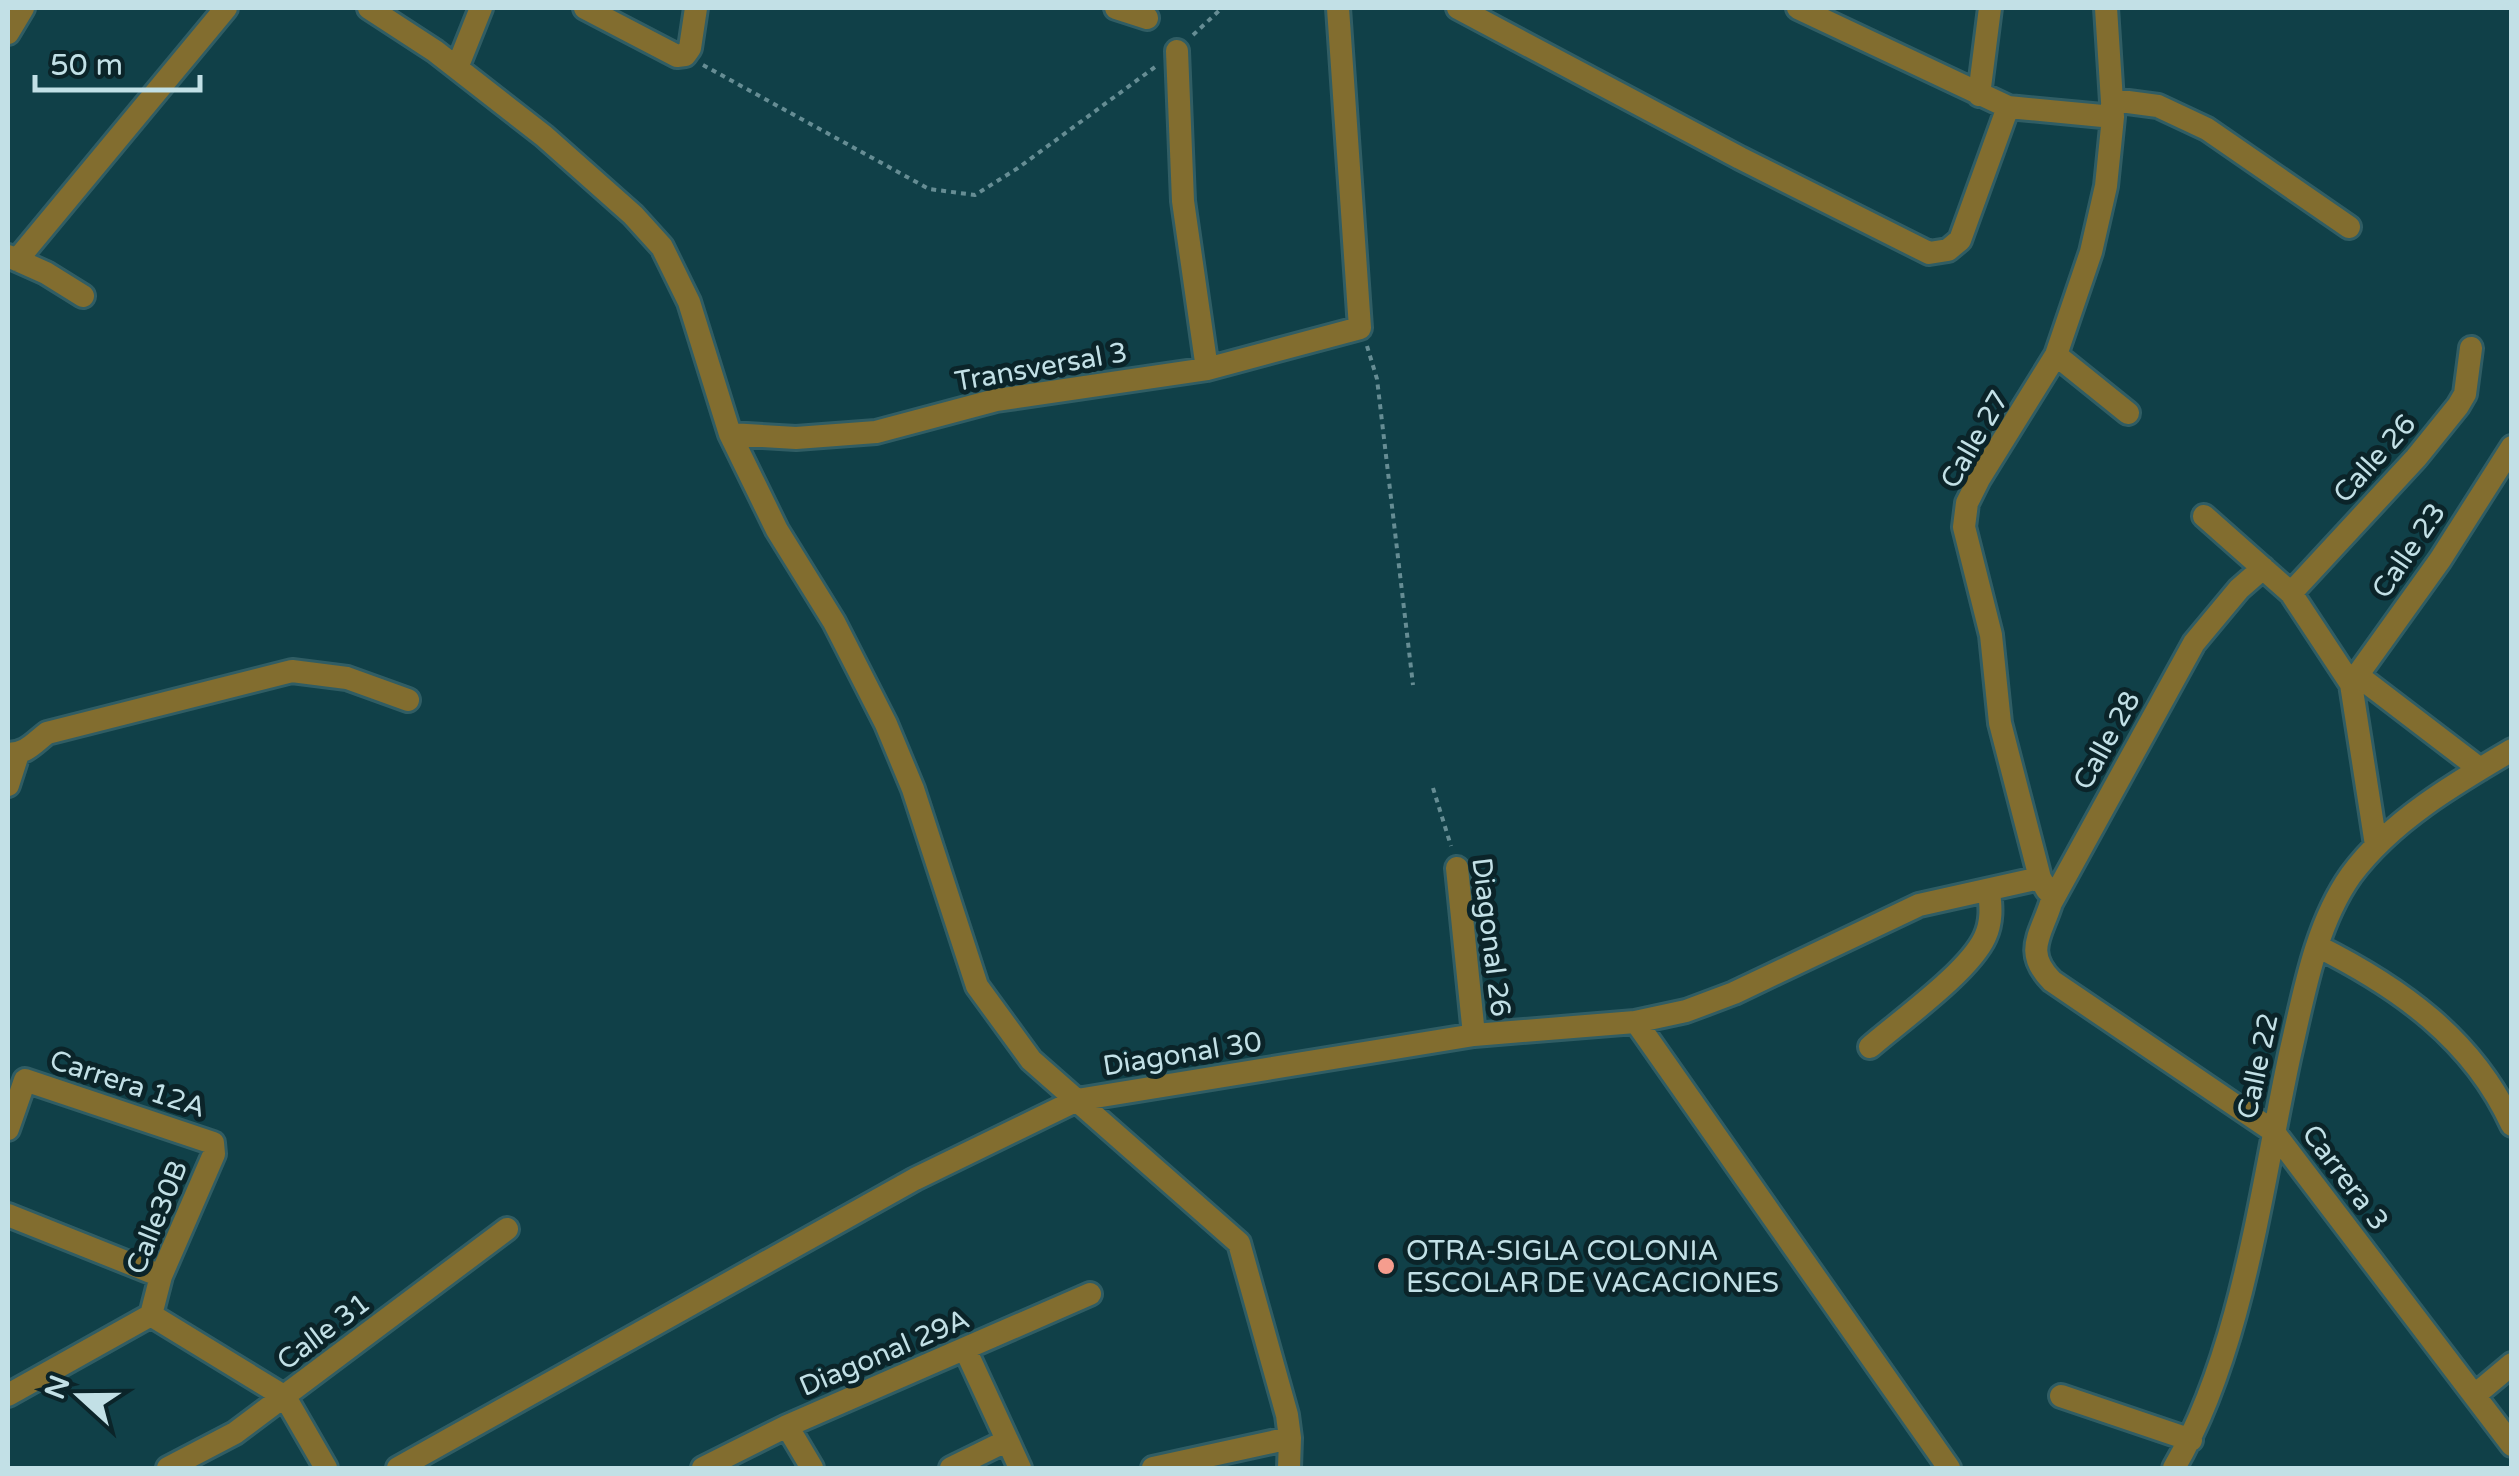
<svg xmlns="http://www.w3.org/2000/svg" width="2519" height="1476" viewBox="0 0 2519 1476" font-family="'Varela Round',sans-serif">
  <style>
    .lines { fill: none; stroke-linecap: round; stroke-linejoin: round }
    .minor-casing { stroke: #305d64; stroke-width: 28 }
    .path { stroke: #668d94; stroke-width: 4; stroke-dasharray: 5 5; stroke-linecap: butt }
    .minor { stroke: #826d2f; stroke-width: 22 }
    .poi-dot { fill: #f59d8e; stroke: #0b2429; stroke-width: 4 }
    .labels { text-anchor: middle; stroke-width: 10; stroke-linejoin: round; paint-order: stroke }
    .street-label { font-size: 28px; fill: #c2e0e6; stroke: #0b2429 }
    .poi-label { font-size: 28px; fill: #c2e0e6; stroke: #0b2429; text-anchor: start }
  </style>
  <rect width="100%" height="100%" fill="#104048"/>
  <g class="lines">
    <defs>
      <path id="minor" d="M369,8L435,51L544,136L633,215L662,247L689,302L730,434L777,530L834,622L886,724L913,789L977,986L1031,1060L1239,1243L1287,1415L1290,1438L1289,1468
        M585,8L677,56L685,55L690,48L696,8
        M1116,8L1147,18
        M1458,8L1740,158L1929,253L1948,250L1960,240L2008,107
        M1798,8L2008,107L2113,117
        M8,33L23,8
        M1177,51L1183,201L1207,369
        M457,68L481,8
        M1979,95L1990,8
        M2113,100L2158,106L2207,129L2349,227
        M8,256L46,273L83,296
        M17,260L226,8
        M2056,355L2128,413
        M730,434L796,438L876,432L996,400L1207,369L1360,328L1338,8
        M2204,516L2291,593L2351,684L2376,845
        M2263,568L2239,589L2194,643L2051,903C2041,935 2023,952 2052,981L2273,1131L2512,1445
        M2291,593L2416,458L2458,406L2465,394L2471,348
        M2357,675L2480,769
        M2351,684L2440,560L2512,447
        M8,754C26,754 34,743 47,733L292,671L347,678L408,700
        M8,785L18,754
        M1457,868L1474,1035
        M2047,890L2040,878L2000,723L1991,635L1964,527L1967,503L1979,479L2056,355L2091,252L2106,186L2113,117L2106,8
        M2317,946C2399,987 2473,1039 2512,1125
        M1636,1022L1949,1468
        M1870,1047C1901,1020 1969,972 1985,937C1992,922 1991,907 1989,891
        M8,1129L25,1080L213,1143L214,1154L161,1276L151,1315
        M8,1215L161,1276
        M151,1315L285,1397L326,1468
        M966,1351L1020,1468
        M8,1395L151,1315
        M2475,1395L2512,1364
        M2061,1396L2191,1440
        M787,1426L812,1468
        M168,1468L235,1433L507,1229
        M398,1468L915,1179L1077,1100L1474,1035L1635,1022L1686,1011L1734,993L1919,905L2040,878
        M703,1468L787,1426L1090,1294
        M951,1468L1006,1441
        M1153,1468L1290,1438
        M2174,1468C2243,1350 2261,1187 2290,1054C2304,994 2315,926 2351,875C2391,821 2454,784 2512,750"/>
    </defs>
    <!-- minor casing -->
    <use href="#minor" class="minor-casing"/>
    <!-- path -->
    <path class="path" d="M1193,35L1222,8
      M703,65L929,189L975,195L1018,168L1155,67
      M1367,346L1377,379L1413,685
      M1433,788L1451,846"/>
    <!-- minor -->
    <use href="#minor" class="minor"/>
  </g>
  <!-- markers -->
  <circle class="poi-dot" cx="1386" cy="1266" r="10"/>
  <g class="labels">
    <!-- street labels -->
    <g class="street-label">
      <text transform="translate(1041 366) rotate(-10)" y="10">Transversal 3</text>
      <text transform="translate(1974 439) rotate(-60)" y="10">Calle 27</text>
      <text transform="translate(2374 458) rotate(-48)" y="10">Calle 26</text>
      <text transform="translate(2408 550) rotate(-56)" y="10">Calle 23</text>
      <text transform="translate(2106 740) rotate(-61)" y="10">Calle 28</text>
      <text transform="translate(1492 937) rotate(83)" y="10">Diagonal 26</text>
      <text transform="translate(1182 1053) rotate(-9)" y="10">Diagonal 30</text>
      <text transform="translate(2257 1066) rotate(-78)" y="10">Calle 22</text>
      <text transform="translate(128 1083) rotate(18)" y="10">Carrera 12A</text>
      <text transform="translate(2346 1177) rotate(53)" y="10">Carrera 3</text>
      <text transform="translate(156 1217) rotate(-68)" y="10">Calle30B</text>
      <text transform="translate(323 1331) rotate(-37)" y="10">Calle 31</text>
      <text transform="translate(884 1352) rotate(-23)" y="10">Diagonal 29A</text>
    </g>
    <!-- poi labels -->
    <g class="poi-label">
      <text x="1406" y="1260">OTRA-SIGLA COLONIA<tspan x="1406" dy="32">ESCOLAR DE VACACIONES</tspan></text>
    </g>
  </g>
  <!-- border -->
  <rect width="2519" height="1476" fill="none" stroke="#c2e0e6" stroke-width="20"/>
  <!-- north arrow -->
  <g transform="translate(80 1396) rotate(291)" stroke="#0b2429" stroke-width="8" paint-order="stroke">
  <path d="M0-8L18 38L0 25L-18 38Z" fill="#c2e0e6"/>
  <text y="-15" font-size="28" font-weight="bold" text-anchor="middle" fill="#c2e0e6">N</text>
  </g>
  <!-- scale -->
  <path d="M35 75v15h165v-15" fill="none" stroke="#c2e0e6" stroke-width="5"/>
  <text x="50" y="75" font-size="30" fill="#c2e0e6" stroke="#0b2429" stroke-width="8" paint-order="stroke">50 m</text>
</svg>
